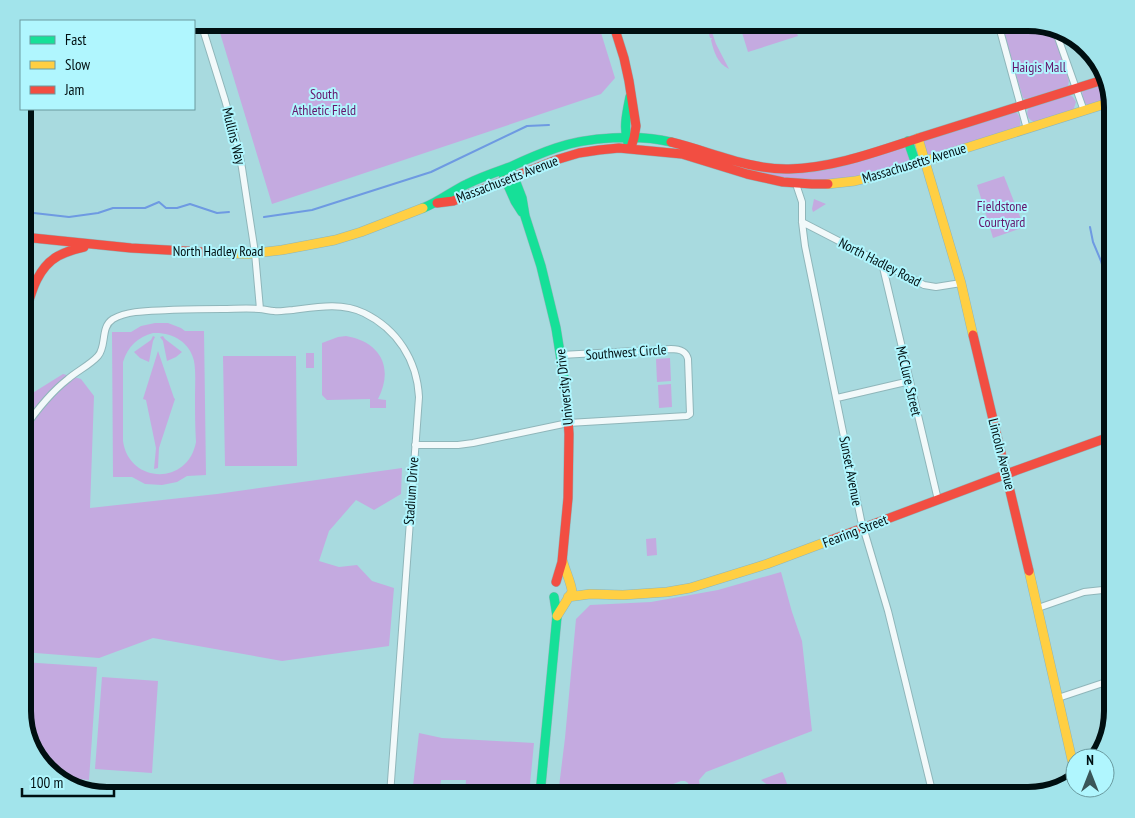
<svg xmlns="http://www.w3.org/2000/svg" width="1135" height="818" viewBox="0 0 1135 818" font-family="'PT Sans Narrow',sans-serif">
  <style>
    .green { fill: #c4aae0; fill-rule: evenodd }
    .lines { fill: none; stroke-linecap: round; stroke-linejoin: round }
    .stream { stroke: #6e9ae2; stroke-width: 2 }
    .street-casing { stroke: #8fb6ba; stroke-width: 8 }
    .fast-casing { stroke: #8fb6ba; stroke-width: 10 }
    .slow-casing { stroke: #8fb6ba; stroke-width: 10 }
    .jam-casing { stroke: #8fb6ba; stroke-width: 10 }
    .street { stroke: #f2f9fa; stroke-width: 6 }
    .fast { stroke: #16e098; stroke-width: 9 }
    .slow { stroke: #ffcf43; stroke-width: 9 }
    .jam { stroke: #f24e42; stroke-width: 9 }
    .labels { text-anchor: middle; stroke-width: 4; stroke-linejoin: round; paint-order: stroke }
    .park-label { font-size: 14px; fill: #65156b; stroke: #b0f6fe }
    .street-label { font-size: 14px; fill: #000f11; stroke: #b0f6fe }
    .rim { fill: none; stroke: #000f11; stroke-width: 6 }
  </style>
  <rect width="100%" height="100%" fill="#a8dadf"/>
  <!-- green -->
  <path class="green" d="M217,23H598L615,78L601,94L272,204Z
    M706,23H709L716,44L729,69C717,63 714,52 711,40L712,38H710Z
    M739,23H793L798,36L748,52Z
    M1001,23H1028L1053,31L1069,81L1068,86L1026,99L1023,98Z
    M1107,82L1111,99L1087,105C1083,102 1081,95 1083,90Z
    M1070,95L1073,97L1076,102L1074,108L1073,110L1035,122C1028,120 1025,114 1029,108Z
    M1014,112L1017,113C1020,116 1021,121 1020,126L930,155L926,153L923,143L924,141Z
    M903,147L907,149L910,157L909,161L871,174L836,180H794L753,171V170C768,171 783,174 799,173C834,172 869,157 903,147Z
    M1004,176L1024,227L993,238L977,185Z
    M814,199L826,204L813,212L812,209Z
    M155,323H168L181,328L185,331H204L206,475L187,476L177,482L162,485L145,484L132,477H113L112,332H131L141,326ZM153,333C172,332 190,342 194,361C196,372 195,385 195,396C195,412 195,427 196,442C188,486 129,484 123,441V362C128,346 138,337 153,333Z
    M153,336L155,337L153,341L149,362L140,358L134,352L151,340Z
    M163,336L165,339L182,352L176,357L167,361L163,341L160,337Z
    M346,336C381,342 394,368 378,399L386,400V408H370V399L327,400L322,395V343L338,337Z
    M158,351L174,398L175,399L159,448L158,468L154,469L156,448L146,400L143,399Z
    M306,353H314V368H306Z
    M223,356H296L297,466H225Z
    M670,358L671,381L657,382L656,359Z
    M63,374L81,379L94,396L90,508L217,494L402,468L401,494L374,510L356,500L329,531L319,561L339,567L357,565L372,581L394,588L389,646L282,661L153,638L99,658L23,652V399Z
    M671,384L672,407L659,408L658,385Z
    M656,538L657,555L647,556L646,539Z
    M781,572L792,612L802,641L812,731L706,772L699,780L701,795H691L688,783L685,781H681L645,795H558L565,738L576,619L590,605L651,602L718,590Z
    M23,662L97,667L89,780L55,777L34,753L23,716Z
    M102,677L158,681L152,773L95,769Z
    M419,733L442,738L534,743L529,795H465L466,780H441L439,795H412Z
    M782,772L783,773L789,789L777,792L761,780Z
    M172,784L335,795H158L163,787Z"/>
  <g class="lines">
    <!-- stream -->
    <path class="stream" d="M23,209L25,212L69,217L98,213L113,208H145L159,202L166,208H177L190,204L217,213L229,212
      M264,217L312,210L431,172L527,126L549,125
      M1090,227L1093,242L1101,261L1112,299"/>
    <defs>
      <path id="street" d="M201,23L225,100L238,147L242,168L255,253L260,309
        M998,23L1027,129
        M1056,32L1084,111
        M796,184L802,202V222L805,246L861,520L888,611L905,680L933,795
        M802,222L924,285L936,287L961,283
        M882,263L938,500
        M837,398L910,381
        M23,430C36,411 50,393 68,379C77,371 90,365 98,356C107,346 100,327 113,319C129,310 151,311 169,310C186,309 204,309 222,309C234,309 247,308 259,309C264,309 269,311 274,311C280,312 287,310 293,310C316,307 342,302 364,313C397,329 417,360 419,397L390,795
        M415,445H458L473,443L568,423L687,416L690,414L688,359C686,351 680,349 671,349L561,355
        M1038,608L1084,592L1112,589
        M1058,698L1112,680
        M915,795L932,790"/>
      <path id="fast" d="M908,141L916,164
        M628,143C623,128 627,112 630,97
        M510,167L522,198L525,216L541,266L556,328L565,384L567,404
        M503,174L515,201L522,212
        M423,208C439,202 452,191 467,184C481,177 496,172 510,167C525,160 541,153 556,148C587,137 639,134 671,142
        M24,306C26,283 31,261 25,238
        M540,795L557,616L554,597"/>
      <path id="slow" d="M918,138L961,283L973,335
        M828,184L855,181L884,174L1111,102
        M221,253L248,254L282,250L335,240L361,232L423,208
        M1029,571L1075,773
        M568,597L590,594L623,595L667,592L690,588L767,564L831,540
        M557,616L572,592C572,585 565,570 563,562"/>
      <path id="jam" d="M613,23L624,58L629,81L636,126L634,138L632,144
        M671,142C709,151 749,170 789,169C835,168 881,150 925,136C985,117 1046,98 1106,79
        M437,203L453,201L559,159L579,153L599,150L619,148L682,154L747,174L783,182L812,184H828
        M23,237L131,248L221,253
        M23,321C30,298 35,269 58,256C66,252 75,249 84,247
        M973,335L1029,571
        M831,540L1012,472L1112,436
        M556,582L562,562L568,498L569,434L567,404"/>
    </defs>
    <!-- street casing -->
    <use href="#street" class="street-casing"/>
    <!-- fast casing -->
    <use href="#fast" class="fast-casing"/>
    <!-- slow casing -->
    <use href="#slow" class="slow-casing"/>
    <!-- jam casing -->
    <use href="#jam" class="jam-casing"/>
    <!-- street -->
    <use href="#street" class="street"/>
    <!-- fast -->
    <use href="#fast" class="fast"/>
    <!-- slow -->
    <use href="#slow" class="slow"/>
    <!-- jam -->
    <use href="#jam" class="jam"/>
  </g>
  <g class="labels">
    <!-- park labels -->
    <g class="park-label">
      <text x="1039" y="72">Haigis Mall</text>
      <text x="324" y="99">South<tspan x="324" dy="16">Athletic Field</tspan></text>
      <text x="1002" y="211">Fieldstone<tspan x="1002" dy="16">Courtyard</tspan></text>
    </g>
    <!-- street labels -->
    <g class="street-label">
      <text transform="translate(234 136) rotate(76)" y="5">Mullins Way</text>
      <text transform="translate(914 163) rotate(-17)" y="5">Massachusetts Avenue</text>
      <text transform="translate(507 179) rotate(-21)" y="5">Massachusetts Avenue</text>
      <text x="218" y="256">North Hadley Road</text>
      <text transform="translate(880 262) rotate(27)" y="5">North Hadley Road</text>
      <text transform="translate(626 352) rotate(-4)" y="5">Southwest Circle</text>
      <text transform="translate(909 381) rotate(77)" y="5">McClure Street</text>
      <text transform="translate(564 387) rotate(-96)" y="5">University Drive</text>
      <text transform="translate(1002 454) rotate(76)" y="5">Lincoln Avenue</text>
      <text transform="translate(851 471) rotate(79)" y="5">Sunset Avenue</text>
      <text transform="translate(411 491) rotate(-86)" y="5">Stadium Drive</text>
      <text transform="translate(855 531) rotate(-21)" y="5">Fearing Street</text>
    </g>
  </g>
  <!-- crop -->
  <path d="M0 0H1135V818H0ZM107 31H1028A76 76 0 0 1 1104 107V711A76 76 0 0 1 1028 787H107A76 76 0 0 1 31 711V107A76 76 0 0 1 107 31Z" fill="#a2e4eb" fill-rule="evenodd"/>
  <path class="rim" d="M107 31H1028A76 76 0 0 1 1104 107V711A76 76 0 0 1 1028 787H107A76 76 0 0 1 31 711V107A76 76 0 0 1 107 31Z"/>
  <!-- legend -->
  <rect x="20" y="20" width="175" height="90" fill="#b0f6fe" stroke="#6a9a9f"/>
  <rect x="30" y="36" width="25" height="8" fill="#16e098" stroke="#6a9a9f"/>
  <text x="65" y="45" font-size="15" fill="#000f11">Fast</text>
  <rect x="30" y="61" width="25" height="8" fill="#ffcf43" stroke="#6a9a9f"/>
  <text x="65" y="70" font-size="15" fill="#000f11">Slow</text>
  <rect x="30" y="86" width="25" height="8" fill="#f24e42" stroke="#6a9a9f"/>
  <text x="65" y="95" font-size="15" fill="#000f11">Jam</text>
  <!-- north arrow -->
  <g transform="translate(1090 773)"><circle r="24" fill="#b0f6fe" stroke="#6a9a9f"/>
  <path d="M0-4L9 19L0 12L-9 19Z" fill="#3b5659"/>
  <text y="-8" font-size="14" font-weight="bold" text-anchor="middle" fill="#000f11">N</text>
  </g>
  <!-- scale -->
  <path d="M22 788v8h92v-8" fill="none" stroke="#000f11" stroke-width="2.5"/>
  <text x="30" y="788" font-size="15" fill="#000f11" stroke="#b0f6fe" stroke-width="4" paint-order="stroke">100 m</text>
</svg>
